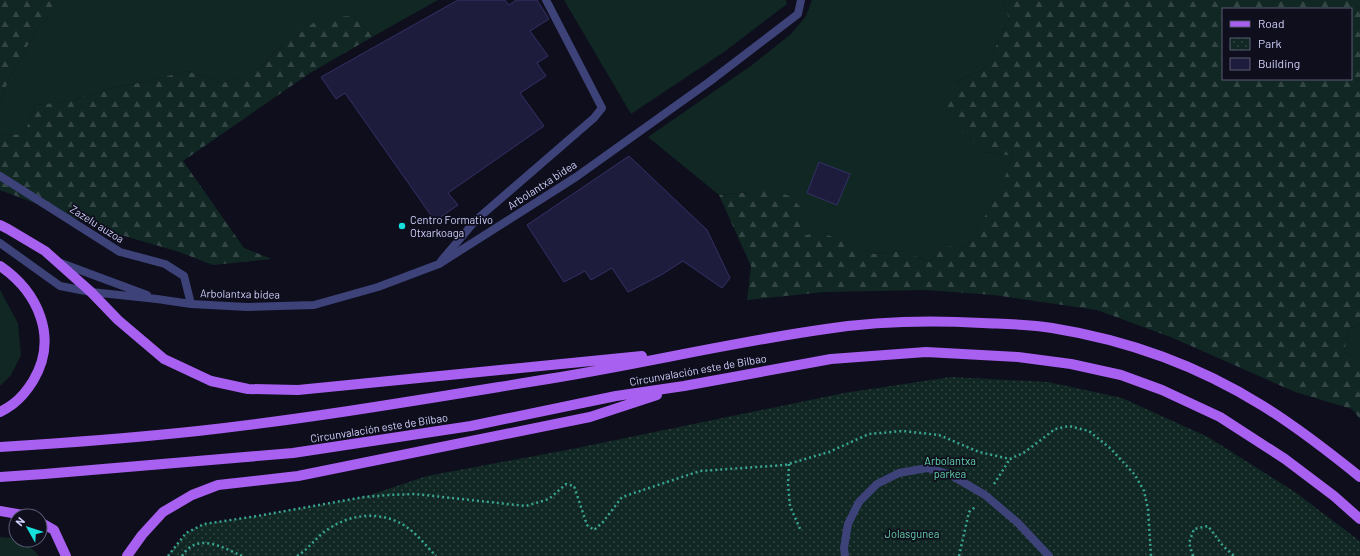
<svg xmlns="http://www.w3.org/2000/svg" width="1360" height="556" viewBox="0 0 1360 556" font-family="Barlow,sans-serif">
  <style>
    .grass { fill: #112723 }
    .forest { fill: url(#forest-firs); fill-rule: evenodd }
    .park { fill: url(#park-dots) }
    .building { fill: #1e1c3c; stroke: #343066 }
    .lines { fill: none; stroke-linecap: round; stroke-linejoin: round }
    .path { stroke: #38a591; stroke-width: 2.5; stroke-dasharray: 2 3; stroke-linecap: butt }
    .service { stroke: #3d4278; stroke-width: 8 }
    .minor { stroke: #3d4278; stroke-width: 8 }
    .primary { stroke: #a860f0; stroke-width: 10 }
    .poi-dot { fill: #15e0db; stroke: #0e0e1d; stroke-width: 1.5 }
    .labels { text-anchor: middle; stroke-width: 3.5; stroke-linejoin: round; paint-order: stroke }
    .street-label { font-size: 11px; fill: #cfcffa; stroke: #0e0e1d }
    .poi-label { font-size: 11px; fill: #cfcffa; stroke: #0e0e1d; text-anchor: start }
    .park-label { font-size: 11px; fill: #62d3a9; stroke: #0e0e1d }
  </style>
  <defs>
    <pattern id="forest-firs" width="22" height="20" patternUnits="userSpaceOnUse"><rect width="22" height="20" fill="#112723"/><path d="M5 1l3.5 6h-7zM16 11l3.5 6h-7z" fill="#334544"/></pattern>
    <pattern id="park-dots" width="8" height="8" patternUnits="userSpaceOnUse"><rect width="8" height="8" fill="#112723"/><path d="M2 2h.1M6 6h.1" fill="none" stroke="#334544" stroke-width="1.8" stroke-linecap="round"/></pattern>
  </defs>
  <rect width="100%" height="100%" fill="#0e0e1d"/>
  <!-- grass -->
  <path class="grass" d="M70,0H438L374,36L354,16L283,44L259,69L223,83L187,71L143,82L108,89L70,101L36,105L24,134L0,135V105L8,81L38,27Z
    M564,0H786L787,4L724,52L631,114Z
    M812,0H1002L1009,19L985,69L955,82L985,152L1013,156L1005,180L987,214L965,248L943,247L930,262L902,251L874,254L853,244L798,237L747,192L719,195L648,137L752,65L791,34L806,16Z
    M0,290L18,323L21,355L11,375L0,386Z
    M1360,324V359L1344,353L1349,329Z
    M0,537L14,538L16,540C24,542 34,549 39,556H0Z"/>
  <!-- forest -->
  <path class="forest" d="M0,0H70L38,27L8,81L0,105Z
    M1002,0H1360V324L1349,329L1344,353L1360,359V419L1352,409L1295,392L1173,338L1097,310L994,295L926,290L824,292L747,300L751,266L719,195L770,190L790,196L806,213L798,236L821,233L853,244L874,254L902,251L930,262L943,246L965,248C985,217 1001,191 1013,156L985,152L967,137L945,114L955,82L985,69L1009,19ZM1223,9H1351V79H1223Z
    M354,16L374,36L310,73L183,161L244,248L272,259L213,265L179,252L111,232L0,190V135L24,134L36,105L70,101L108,89L143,82L187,71L223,83L259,69L283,44L322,17Z"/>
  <!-- park -->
  <path class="park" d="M951,377L1048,382L1122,398L1208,437L1295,492L1357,539L1360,542V556H176L169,554L186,533L204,524L257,516L364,497L427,476L572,449L844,393Z"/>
  <!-- building -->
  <path class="building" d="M458,0H505L509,5L516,0H537L549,19L530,31L548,56L537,63L546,76L520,93L544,126L448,193L458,205L435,221L345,93L336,99L321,77Z
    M629,156L707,230L730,278L722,288L683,261L661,275L628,292L612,268L591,280L585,271L564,282L527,225Z
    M819,162L850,174L837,205L807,193Z"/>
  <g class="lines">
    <!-- path -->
    <path class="path" d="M789,464L788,484L790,506L801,531
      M994,484L1010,459
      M168,556L186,533L204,524L257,516L364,497L389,495L415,494L526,506L549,499L566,484L574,486L587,525L594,530L603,522L622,497L700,471L785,465L829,452L869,434L903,431L939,435L979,452L1010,459L1025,452L1055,429L1069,426L1089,431L1111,449L1135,475L1144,491L1148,509L1151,556
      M182,556C197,532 222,547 242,556
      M297,556C308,550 316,537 327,530C350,513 384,510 408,528C418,535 427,547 436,556
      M959,556L969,512L975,507
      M1193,556L1189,543L1194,529L1208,526L1223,546L1234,556"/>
    <!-- service -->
    <path class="service" d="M441,261L476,220L594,118L602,108L546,0"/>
    <!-- minor -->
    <path class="minor" d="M0,176L120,252L165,264L184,276L191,304
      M0,243L60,286L91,292L157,299L191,304L247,307L314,305L378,287L439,264L576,177L709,82L798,14L801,0
      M61,263L147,295
      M845,556L844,548L848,524L859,502L877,484L899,473L927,468L949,474L985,495L1018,523L1049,556"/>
    <!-- primary -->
    <path class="primary" d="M0,225L8,229L45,251L91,292L118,320L164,359L211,381L248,389L298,390L642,356
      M0,266C38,292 59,338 33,381C28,389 21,398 13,404C9,407 4,410 0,412
      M0,447C66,443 132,438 198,431C315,418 431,398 548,379C641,364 733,342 826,329C878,321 929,320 982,323C1005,324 1029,324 1052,328C1127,340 1199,366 1263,406C1297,427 1329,452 1360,477
      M0,477L44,474L293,453L471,426L616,396L684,386L831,359L926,352L1018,357L1071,364L1121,375L1162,390L1220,417L1285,459L1334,496L1360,519
      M0,511L29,516
      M40,522L54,530L66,556
      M127,556L142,535L163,512L192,495L218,485L298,476L590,417L657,395"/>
  </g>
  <!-- markers -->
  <circle class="poi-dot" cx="402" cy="226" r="4"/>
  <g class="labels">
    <!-- street labels -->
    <g class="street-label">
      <text transform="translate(542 185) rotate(-33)" y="4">Arbolantxa bidea</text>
      <text transform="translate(97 224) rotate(32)" y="4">Zazelu auzoa</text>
      <text transform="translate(240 294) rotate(1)" y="4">Arbolantxa bidea</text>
      <text transform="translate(698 370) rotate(-10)" y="4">Circunvalación este de Bilbao</text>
      <text transform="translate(379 428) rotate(-9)" y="4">Circunvalación este de Bilbao</text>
    </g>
    <!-- poi labels -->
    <g class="poi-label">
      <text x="410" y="224">Centro Formativo<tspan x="410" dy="13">Otxarkoaga</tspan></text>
    </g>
    <!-- park labels -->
    <g class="park-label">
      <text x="950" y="465">Arbolantxa<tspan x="950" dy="13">parkea</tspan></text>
      <text x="912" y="538">Jolasgunea</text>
    </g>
  </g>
  <!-- legend -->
  <rect x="1222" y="8" width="130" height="72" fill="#0e0e1d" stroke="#5b5b75"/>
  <rect x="1230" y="21" width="20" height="6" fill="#a860f0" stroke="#5b5b75"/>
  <text x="1258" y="28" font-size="12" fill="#cfcffa">Road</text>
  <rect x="1230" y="38" width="20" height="12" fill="url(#park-dots)" stroke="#5b5b75"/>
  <text x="1258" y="48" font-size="12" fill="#cfcffa">Park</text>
  <rect x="1230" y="58" width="20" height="12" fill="#1e1c3c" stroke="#5b5b75"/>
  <text x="1258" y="68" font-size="12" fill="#cfcffa">Building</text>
  <!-- north arrow -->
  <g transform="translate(28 528) rotate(309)"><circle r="19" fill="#0e0e1d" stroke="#5b5b75"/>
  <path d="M0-3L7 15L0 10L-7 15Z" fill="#15e0db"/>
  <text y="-6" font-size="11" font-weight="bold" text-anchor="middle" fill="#cfcffa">N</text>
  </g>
</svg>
